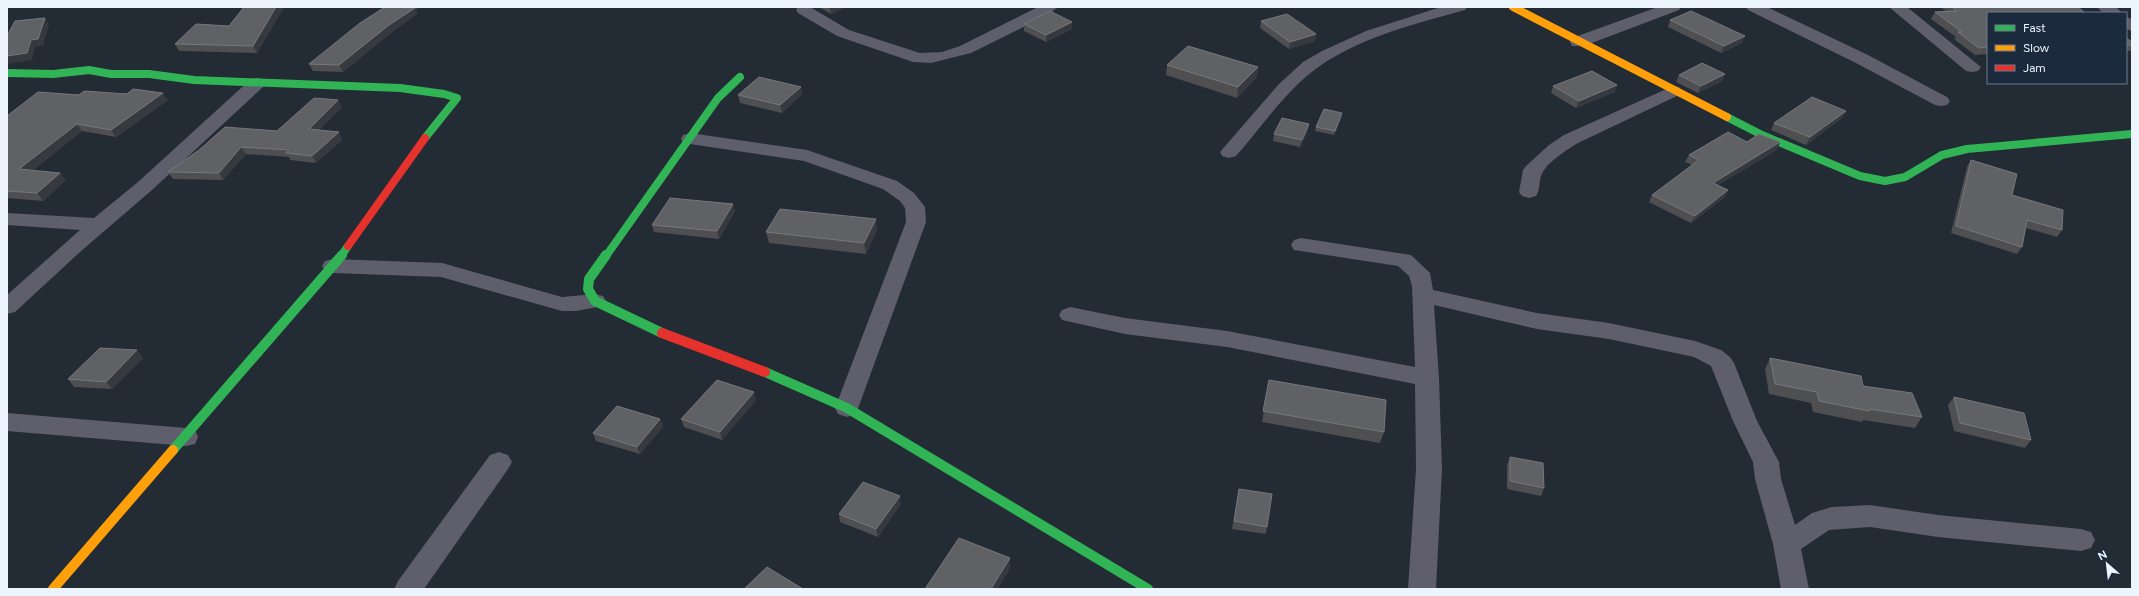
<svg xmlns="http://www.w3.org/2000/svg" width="2139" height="596" viewBox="0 0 2139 596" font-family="Figtree,sans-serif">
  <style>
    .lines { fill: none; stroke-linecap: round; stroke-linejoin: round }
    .street { fill: #5e5e6c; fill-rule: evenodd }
    .fast-far1 { stroke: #30b455; stroke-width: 8 }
    .fast { stroke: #30b455; stroke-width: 10 }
    .slow-far1 { stroke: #ff9f0a; stroke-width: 8 }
    .slow { stroke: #ff9f0a; stroke-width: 10 }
    .jam-far1 { stroke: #e5322d; stroke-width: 8 }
    .jam { stroke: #e5322d; stroke-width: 10 }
    .wall { fill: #4f4f51 }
    .shaded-wall { fill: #36393e }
    .building { fill: #606164; stroke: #76787c }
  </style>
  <rect width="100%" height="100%" fill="#232b34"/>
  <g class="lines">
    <!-- street -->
    <path class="street" d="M798,7H810L849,30L920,53L942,52L960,46L1038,7H1058L1046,16L971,53L931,63L913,62L837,36L798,13L796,10Z
      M1441,7H1467L1465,10C1408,26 1343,41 1299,83C1276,105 1257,132 1236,156L1229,158L1222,156L1220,152L1279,84L1303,62L1322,51L1366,31Z
      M1658,7H1681L1679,10L1584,46H1572L1570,42L1572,38Z
      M1746,7H1767L1866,54L1947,97L1950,101L1947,105L1941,106L1935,105L1854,62L1748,10Z
      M1889,7H1907L1981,67L1978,71L1972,72L1966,71Z
      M2097,7H2116L2122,13H2103Z
      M2126,17L2132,19V31L2126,29Z
      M257,78L263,79L266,83L263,87L152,190L80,252L15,312L7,314V295L80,230L7,225V213L94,218L138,182L251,79Z
      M1673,86L1679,87L1682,91L1679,95L1578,143C1568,149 1548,162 1543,172C1538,179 1541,189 1536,196L1529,198L1522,196L1519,192L1523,170L1526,166L1549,145L1564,135Z
      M690,133L807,150L897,181L914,193L922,203L925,207L926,222L856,414L847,417L838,414L835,408L906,222L905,208L900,201L883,189L804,161L683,143L681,139L683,135Z
      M1301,238L1411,255L1430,273L1433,290L1537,313L1609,323L1695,341L1721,350L1730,357L1734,363L1757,421L1779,462L1781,479L1795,525L1812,513L1832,507L1870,505L1938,515L2081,529L2091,532L2095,540L2091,548L2081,551L1938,537L1870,527L1829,530L1801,549L1809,589H1781L1773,544L1755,479L1753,462L1733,421L1711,366L1694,357L1609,339L1537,329L1434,305L1439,378L1442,469L1436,589H1408L1416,469L1415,384L1227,347L1125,334L1062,320L1059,315L1062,310L1070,307L1125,318L1227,331L1415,367L1412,286L1409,276L1398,266L1294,250L1291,245L1294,240Z
      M333,259L442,263L562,297L595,294L603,296L606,301L603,306L576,311H562L441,277L333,273L325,271L322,266L325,261Z
      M7,413L186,428L195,430L198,437L195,444L186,446L7,431Z
      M499,452L508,455L512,462L508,469L424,589H394L398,581L490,455Z"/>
    <!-- fast-far1 -->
    <path class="fast-far1" d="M7,73L53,74L89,70L111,74H149L194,80L400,88L444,94L457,98L425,138
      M1727,117L1762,135L1860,176L1885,181L1905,177L1942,155L1967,149L2132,134
      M341,256L348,246
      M606,256L718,98L740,77"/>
    <!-- fast -->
    <path class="fast" d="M606,255L589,279L588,289L595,301L662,333
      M765,372L847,408L1148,589
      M173,450L342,255"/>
    <!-- slow-far1 -->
    <path class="slow-far1" d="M1513,7L1727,117"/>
    <!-- slow -->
    <path class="slow" d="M53,589L173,450"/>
    <!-- jam-far1 -->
    <path class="jam-far1" d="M348,246L425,138"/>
    <!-- jam -->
    <path class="jam" d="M662,333L765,372"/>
  </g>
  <!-- wall -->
  <path class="wall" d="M284,7L257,53L179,51L175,44Z
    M819,7H846L831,14Z
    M1940,7H2078L1988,13V54L1975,55L1954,39L1956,37L1931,19L1935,12L1946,11Z
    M416,11L417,14L392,32L343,72L313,71L309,64Z
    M1670,20L1742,43L1721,53L1668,27Z
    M1261,21L1316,34L1315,41L1289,49L1260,28Z
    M1072,22V29L1046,42L1024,31V24Z
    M2126,38L2132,42V50L2131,51H2126Z
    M1167,65L1258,67L1257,77L1237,98L1166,75Z
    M1725,74L1722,81L1698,93L1676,82L1679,75Z
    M1553,86L1615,92L1576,108L1551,93Z
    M801,87L802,94L782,113L740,103L738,95Z
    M79,95L168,100L116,137L82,131L32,171L66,180L43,201L7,198V116Z
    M342,107L319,130L339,132L342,140L316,163L290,160L289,157L246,154L223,180L173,179L168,172Z
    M1846,111L1842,118L1806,145L1771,130L1774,123Z
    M1342,117L1334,135L1315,131L1316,127Z
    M1308,131L1300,147L1273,141L1274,134Z
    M1747,142H1780L1777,150L1718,185L1725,197L1691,223L1649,202L1652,195L1692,165L1685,162L1689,155Z
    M1971,160L2012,195L2062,230L2057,237L2026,228L2022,247L2017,254L1951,233L1967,167Z
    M735,211L719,239L654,232L652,225Z
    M877,230L866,254L769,243L766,232Z
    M137,350L143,358L112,389L74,387L68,379Z
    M1770,358L1863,386L1922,417L1915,428L1863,420L1862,422L1813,412L1811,403L1769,394L1765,369Z
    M1269,380L1384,432L1380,443L1262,422Z
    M1954,397L2031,440L2025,448L1954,431L1948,405Z
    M756,400L722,440L684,427L681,419Z
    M660,419L663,427L640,454L596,441L593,433Z
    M1510,457L1544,488L1541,496L1507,489V465Z
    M1239,489L1267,527L1266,534L1232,529Z
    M901,504L878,537L840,522L839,514Z"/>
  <!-- shaded-wall -->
  <path class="shaded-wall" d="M276,7H284L257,53L253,46Z
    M410,7H421L416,11L417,14L392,32L343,72L339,65Z
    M830,7H846L831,14Z
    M45,18L49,25L43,46L35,47L32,60L7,64V56L31,40Z
    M1072,22V29L1046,42V35Z
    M1316,34L1315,41L1289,49L1290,42Z
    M1745,36L1742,43L1721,53L1724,46Z
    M1258,67L1257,77L1237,98L1238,87Z
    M1725,74L1722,81L1698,93L1701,86Z
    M1617,85L1615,92L1576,108L1579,101Z
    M801,87L802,94L782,113L780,105Z
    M163,93L168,100L116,137L111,130Z
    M338,100L342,107L313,136L309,129Z
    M1846,111L1842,118L1806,145L1810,137Z
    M1342,113V117L1334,135L1335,131Z
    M77,124L82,131L25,177L19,169Z
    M1309,124L1308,131L1300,147L1302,140Z
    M339,132L342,140L316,163L312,156Z
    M1780,142L1777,150L1710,190L1713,183Z
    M241,147L246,154L223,180L219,173Z
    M60,173L66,180L43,201L37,193Z
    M1728,190L1725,197L1691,223L1695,216Z
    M733,204L735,211L719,239L717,231Z
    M876,219L877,230L866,254L864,243Z
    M137,350L143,358L112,389L106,382Z
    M754,392L756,400L722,440L720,432Z
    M660,419L663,427L640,454L637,447Z
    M900,496L901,504L878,537L876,529Z
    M1010,558V569L998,589H991Z"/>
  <!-- building -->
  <path class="building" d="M244,7H276L253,46L175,44L196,24L229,26Z
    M385,7L415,8L389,25L339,65L309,64L360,23Z
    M1952,7H2078L2085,13H1988V47L1979,48L1958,32H1962L1935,12L1957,11Z
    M1050,11L1072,22L1046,35L1024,24Z
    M1691,11L1745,36L1724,46L1670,20Z
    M1287,14L1316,34L1290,42L1261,21Z
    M45,18L38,39L31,40L27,53L7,56V36L15,21Z
    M2126,38L2132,42V45H2126Z
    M1188,46L1258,67L1238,87L1167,65Z
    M1702,63L1725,74L1701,86L1679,75Z
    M1592,71L1617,85L1579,101L1553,86Z
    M759,77L801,87L780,105L738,95Z
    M133,89L163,93L111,130L77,124L19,169L60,173L37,193L7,191V116L38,92L79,95L84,91L127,94Z
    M1812,97L1846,111L1810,137L1774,123Z
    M314,98L338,100L309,129L339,132L312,156L286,153L289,150L241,147L219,173L168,172L199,150L225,127L277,131Z
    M1324,109L1342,113L1335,131L1316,127Z
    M1282,118L1309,124L1302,140L1274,134Z
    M1728,132L1747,142L1759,134L1780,142L1713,183L1728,190L1695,216L1652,195L1699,160L1689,155Z
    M1971,160L2017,174L2012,195L2063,210L2062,230L2027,220L2022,247L1956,226Z
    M670,198L733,204L717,231L652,225Z
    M780,209L876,219L864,243L766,232Z
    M100,348L137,350L106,382L68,379Z
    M1770,358L1861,376L1863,386L1912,393L1922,417L1869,409V411L1819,401L1817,392L1775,384Z
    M717,380L754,392L720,432L681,419Z
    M1269,380L1386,400L1384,432L1263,411Z
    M1954,397L2024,413L2031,440L1960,423Z
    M617,406L660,419L637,447L593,433Z
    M1510,457L1543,463L1544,488L1510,481Z
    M863,482L900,496L876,529L839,514Z
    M1239,489L1272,494L1267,527L1234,521Z
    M959,538L1010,558L991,589H925Z
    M767,567L803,589H744Z"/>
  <!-- border -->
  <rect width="2139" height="596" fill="none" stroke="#ecf4fe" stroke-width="16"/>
  <!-- legend -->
  <rect x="1987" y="12" width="140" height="72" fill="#1b2a3c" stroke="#6f7b8a"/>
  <rect x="1995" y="25" width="20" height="6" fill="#30b455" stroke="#6f7b8a"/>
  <text x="2023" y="32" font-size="12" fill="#ecf4fe">Fast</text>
  <rect x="1995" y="45" width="20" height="6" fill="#ff9f0a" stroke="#6f7b8a"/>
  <text x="2023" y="52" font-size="12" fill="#ecf4fe">Slow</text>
  <rect x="1995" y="65" width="20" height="6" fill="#e5322d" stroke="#6f7b8a"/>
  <text x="2023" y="72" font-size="12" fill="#ecf4fe">Jam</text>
  <!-- north arrow -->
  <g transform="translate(2107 564) rotate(332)" stroke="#1b2a3c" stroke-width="3" paint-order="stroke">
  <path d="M0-3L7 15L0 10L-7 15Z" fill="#ecf4fe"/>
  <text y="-6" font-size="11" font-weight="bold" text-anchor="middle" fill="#ecf4fe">N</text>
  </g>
</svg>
